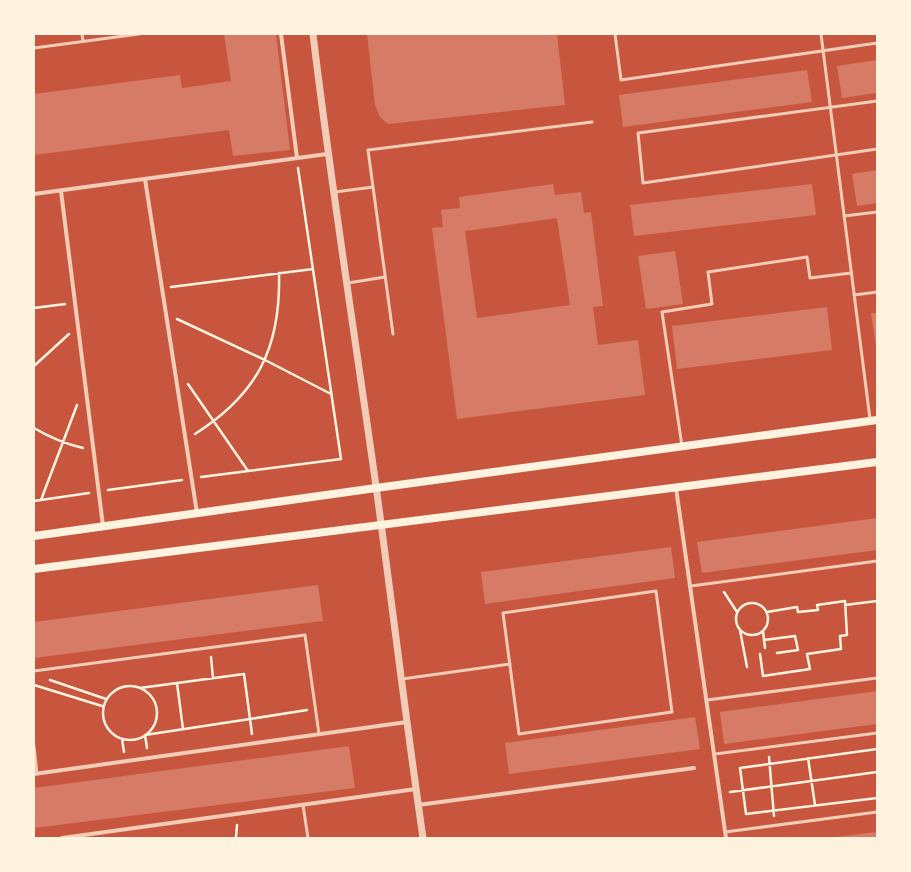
<svg xmlns="http://www.w3.org/2000/svg" width="911" height="872" viewBox="0 0 911 872" font-family="'Noto Serif',serif">
  <style>
    .building { fill: #d67c66; fill-rule: evenodd }
    .lines { fill: none; stroke-linecap: round; stroke-linejoin: round }
    .path { stroke: #fff3e0; stroke-width: 2.5 }
    .service { stroke: #f1ccb7; stroke-width: 3 }
    .minor { stroke: #f1ccb7; stroke-width: 4 }
    .tertiary { stroke: #f1ccb7; stroke-width: 7 }
    .secondary { stroke: #fff3e0; stroke-width: 8 }
  </style>
  <rect width="100%" height="100%" fill="#c8553d"/>
  <!-- building -->
  <path class="building" d="M224,34H276L290,150L233,156L229,130L34,155V94L180,75L182,88L231,81Z
    M367,34H557L565,105L388,124L380,117L375,105Z
    M877,60V93L842,98L837,66Z
    M807,70L812,102L623,127L619,95Z
    M877,170V203L857,206L852,174Z
    M553,184L555,195L581,192L584,213L591,212L603,306L593,307L598,345L638,340L645,395L457,419L432,228L443,227L441,210L460,208L459,197ZM557,218L570,305L477,318L465,231Z
    M812,184L816,215L634,236L630,205Z
    M675,251L683,304L646,309L638,256Z
    M827,307L832,350L677,369L672,326Z
    M871,313H877V346H876Z
    M877,518V550L702,573L697,542Z
    M671,547L675,578L485,604L481,572Z
    M318,585L323,621L34,658V622Z
    M877,691V724L724,744L720,712Z
    M695,717L700,749L509,774L505,743Z
    M349,746L355,788L34,828V788Z
    M877,832V838H835V837Z"/>
  <g class="lines">
    <!-- path -->
    <path class="path" d="M171,287L313,269
      M34,308L65,304
      M177,319L265,360L331,394
      M34,366L69,334
      M188,384L248,471
      M34,428C49,437 66,444 83,448
      M195,434C258,394 281,347 279,273
      M201,477L341,459L298,168
      M108,490L182,480
      M41,500L77,405
      M34,501L89,493
      M724,592L737,612
      M736 619a16 16 0 1 1 32 0a16 16 0 1 1-32 0Z
      M845,605L877,601
      M740,630L747,667
      M763,631L765,648
      M764,640L795,636L798,650L777,653
      M760,654L763,676L810,669L807,654L841,649L840,636L847,635L845,601L817,605L818,610L798,612L797,607L767,612
      M211,657L213,678
      M50,680L106,699
      M177,683L183,729
      M34,685L102,706
      M103 713a27 27 0 1 1 54 0a27 27 0 1 1-54 0Z
      M140,688L244,674L250,719L145,735L147,748
      M252,734L250,719L307,710
      M122,739L124,752
      M877,749L740,768L746,814L877,798
      M769,757L774,816
      M808,758L815,805
      M730,792L877,772
      M236,838L237,825"/>
    <!-- service -->
    <path class="service" d="M82,34L83,41
      M615,34L621,80L877,43
      M821,34L870,419
      M34,48L139,34
      M877,101L638,133L643,183L877,149
      M335,192L373,187
      M844,216L877,212
      M348,283L385,277
      M854,295L877,292
      M393,334L368,150L592,122
      M682,446L662,312L712,304L708,272L807,257L810,278L851,273
      M691,586L877,561
      M656,591L672,712L519,734L503,613Z
      M34,671L305,635L319,734
      M402,679L510,664
      M707,700L877,678
      M34,746L37,774
      M715,754L877,733
      M303,805L308,838
      M725,832L877,812"/>
    <!-- minor -->
    <path class="minor" d="M281,34L297,158
      M145,179L197,513
      M61,191L103,526
      M34,194L327,154
      M676,488L726,838
      M34,774L407,722
      M418,805L694,768
      M62,838L416,789"/>
    <!-- tertiary -->
    <path class="tertiary" d="M313,34C331,185 355,336 376,486C392,603 406,721 423,838"/>
    <!-- secondary -->
    <path class="secondary" d="M34,536L376,488L877,420
      M34,569L877,462"/>
  </g>
  <!-- border -->
  <rect width="911" height="872" fill="none" stroke="#fff3e0" stroke-width="70"/>
</svg>
